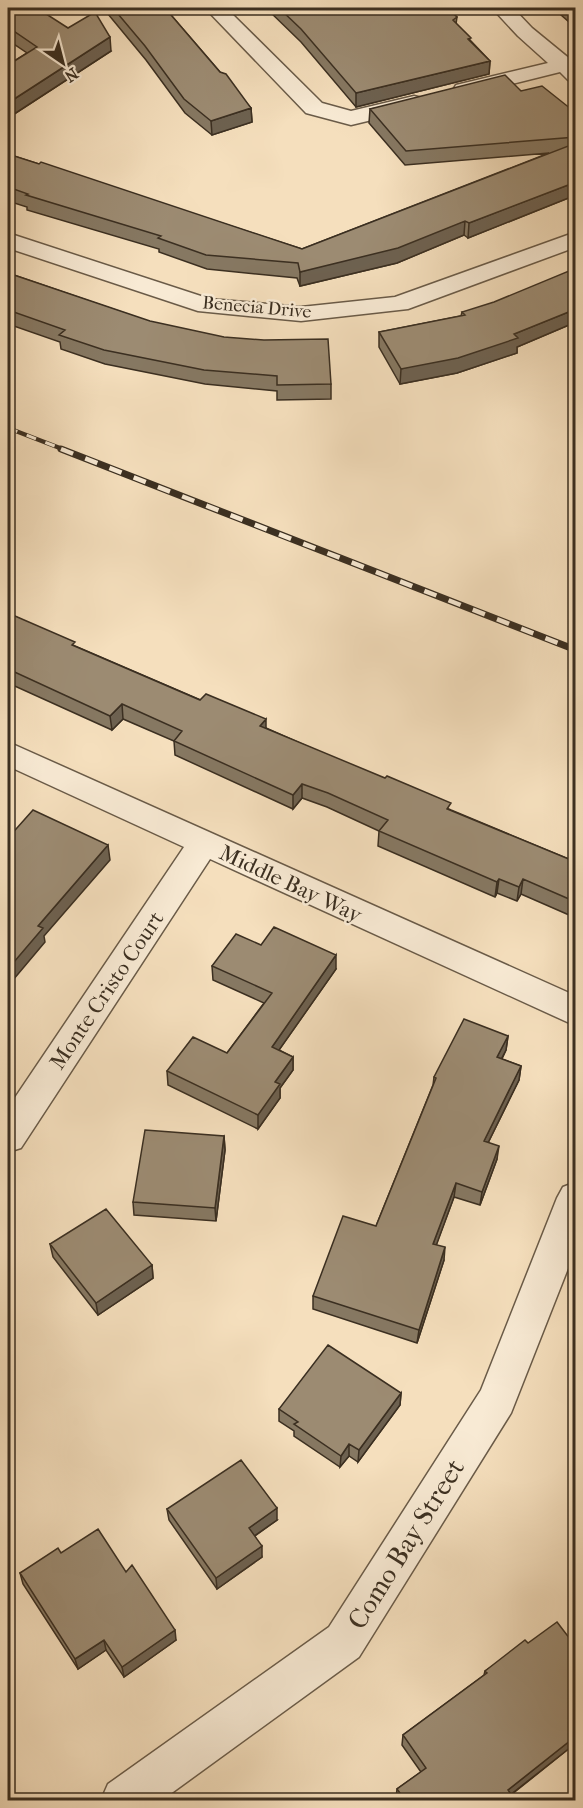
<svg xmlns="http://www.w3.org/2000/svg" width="583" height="1808" viewBox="0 0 583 1808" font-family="'IM FELL French Canon',serif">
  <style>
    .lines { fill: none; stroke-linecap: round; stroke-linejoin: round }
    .street-casing { stroke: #6a5b48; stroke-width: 3 }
    .street { fill: #f8ead4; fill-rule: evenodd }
    .rail-far1-casing { stroke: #3b2f21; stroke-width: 4.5 }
    .rail-casing { stroke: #3b2f21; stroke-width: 7 }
    .rail-far1 { stroke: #f8ead4; stroke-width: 3; stroke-dasharray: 10; stroke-linecap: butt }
    .rail { stroke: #f8ead4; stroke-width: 4.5; stroke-dasharray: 13; stroke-linecap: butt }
    .wall { fill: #867862; stroke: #3b2f21; stroke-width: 1.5 }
    .shaded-wall { fill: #6d6150; stroke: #3b2f21; stroke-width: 1.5 }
    .building { fill: #9c8b72; stroke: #3b2f21; stroke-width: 1.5 }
    .labels { text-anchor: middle; stroke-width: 5; stroke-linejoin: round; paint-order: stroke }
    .far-street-label { font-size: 18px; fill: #3b2f21; stroke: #f8ead4 }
    .street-label { font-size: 22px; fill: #3b2f21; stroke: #f8ead4 }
    .near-street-label { font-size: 27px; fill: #3b2f21; stroke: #f8ead4 }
  </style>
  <rect width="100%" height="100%" fill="#f5dfbd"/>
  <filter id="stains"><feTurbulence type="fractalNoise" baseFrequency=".00333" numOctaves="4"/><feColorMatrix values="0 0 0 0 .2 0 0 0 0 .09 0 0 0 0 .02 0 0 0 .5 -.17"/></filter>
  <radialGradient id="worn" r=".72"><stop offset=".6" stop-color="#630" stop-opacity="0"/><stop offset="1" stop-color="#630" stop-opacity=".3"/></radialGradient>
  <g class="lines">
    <defs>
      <path id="street" d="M205,8H226L322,103L351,111L414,96L422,98L425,103L422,108L351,125L306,113Z
        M492,8H513L532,28L576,64V81L568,80L560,72L464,96L456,95L453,90L456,85L548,63L518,36Z
        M576,232V247L408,309L301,321L198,311L8,248V233L210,299L301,307L395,297Z
        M8,742L576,996V1026L210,859L21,1148L8,1152V1108L184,847L8,766Z
        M576,1182V1248L511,1413L359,1657L162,1800H101L108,1784L329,1627L481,1390L557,1198L563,1187Z"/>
    </defs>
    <!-- street casing -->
    <use href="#street" class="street-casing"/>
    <!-- street -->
    <use href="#street" class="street"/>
    <defs>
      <path id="rail-far1" d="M8,428L65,450"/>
      <path id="rail" d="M61,449L576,650"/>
    </defs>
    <!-- rail-far1 casing -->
    <use href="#rail-far1" class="rail-far1-casing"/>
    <!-- rail casing -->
    <use href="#rail" class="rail-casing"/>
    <!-- rail-far1 -->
    <use href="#rail-far1" class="rail-far1"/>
    <!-- rail -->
    <use href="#rail" class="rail"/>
  </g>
  <!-- wall -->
  <path class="wall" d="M8,8L68,28L111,51L8,118V65L27,53L8,40Z
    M103,8H165L251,108L252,122L212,135L185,113L146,60Z
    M266,8H447L457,17L456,24L471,41L490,61L489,74L356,107L301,42Z
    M553,8H576V28Z
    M521,91L576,113V195L468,238L464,235L397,263L300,286L297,278L207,269L159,252V249L27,210V207L8,201V154L302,249L549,153L405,165L369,123L370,109Z
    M8,273L331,384V399L277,400V391L205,384L105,364L61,349L60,342L8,324Z
    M462,312L576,322L517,347V353L457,373L400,384L379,347V332L461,316Z
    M576,432V513L571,510Z
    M8,613L75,646L266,728L451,810L576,862V918L521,894L517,901L497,893L495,897L378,846L379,831L327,807L302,798L293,809L175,755L174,741L123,719L112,730L8,683Z
    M261,945L336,969L279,1050L293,1057V1070L280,1088V1098L258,1129L168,1085L167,1071L227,1053L264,1003L213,980L212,966Z
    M508,1036L506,1050L502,1059L521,1066L519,1080L488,1143L497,1159L480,1205L454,1197L436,1245L444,1260L417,1343L313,1309V1296L376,1226L433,1085L434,1077Z
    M224,1136L225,1150L216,1221L134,1215L133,1202Z
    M50,1244L152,1265L153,1278L98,1315L53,1257Z
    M401,1393L400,1405L358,1462L349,1456L340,1467L294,1436V1431L279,1421V1409Z
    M167,1509L277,1520L255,1536L262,1557L217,1589L169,1520Z
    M576,1538V1549L573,1546Z
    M61,1553L126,1572L176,1640L124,1677L106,1650L78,1669L23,1584L20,1573Z
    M576,1635V1743L511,1795L515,1800H398L396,1798L397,1789L421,1772L402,1745L403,1735L484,1675L485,1671L528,1643L570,1639Z"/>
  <!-- shaded-wall -->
  <path class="shaded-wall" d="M110,37L111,51L8,118V103Z
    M490,61L489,74L356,107V93Z
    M251,108L252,122L212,135L211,121Z
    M576,182V195L468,238L469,223Z
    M465,221L464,235L397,263L300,286V272Z
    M576,309V322L517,347V353L457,373L400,384L401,369L514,334Z
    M122,704L123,719L112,730L110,716Z
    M266,719V733L260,726Z
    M302,784V798L293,809V795Z
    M108,845L110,860L44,936L45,942L8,986V969L38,926Z
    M499,879L497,893L495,897L497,882Z
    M523,879L521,894L517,901L519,887Z
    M336,955V969L272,1060V1047Z
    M508,1036L506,1050L495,1071L497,1057Z
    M293,1057V1070L280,1088V1098L258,1129V1115L275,1082Z
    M521,1066L519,1080L482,1155L484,1141Z
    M224,1136L225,1150L216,1221L215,1208Z
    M499,1146L497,1159L480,1205L482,1192Z
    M456,1183L454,1197L432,1257L433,1244Z
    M445,1247L444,1260L417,1343L419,1330Z
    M152,1265L153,1278L98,1315L96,1303Z
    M401,1393L400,1405L358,1462L359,1450Z
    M349,1444V1456L340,1467L341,1456Z
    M277,1508V1520L250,1539L249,1528Z
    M262,1546V1557L217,1589L216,1578Z
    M175,1630L176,1640L124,1677L122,1667Z
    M104,1640L106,1650L78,1669L75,1659Z
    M576,1736V1743L505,1799L508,1790Z"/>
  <!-- building -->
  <path class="building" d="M8,8H37L68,28L95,12L110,37L8,103V65L37,47L8,27Z
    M113,8H165L220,72L226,74L251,108L211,121L184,99L145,46Z
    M279,8H447L457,17L453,20L471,38L468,39L490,61L356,93L301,29Z
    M570,8H576V13Z
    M505,75L521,91L542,86L576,113V137L406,151L370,109Z
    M576,143V182L469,223L465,221L398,248L300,272L298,263L206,255L158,238L161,236L26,195L28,194L8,187V154L39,164L41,162L302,249Z
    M576,268V309L514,334L518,338L458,358L401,369L379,332L465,315L462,312L494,302Z
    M8,273L150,321L224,337L264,340L328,339L331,384L277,385V376L204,370L104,350L59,335L65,330L8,310Z
    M576,455V497L573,495Z
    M8,613L75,642L72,645L200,700L206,694L266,719L260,726L385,778L387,776L451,803L447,809L576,862V902L523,879L519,887L499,879L497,882L379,831L388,820L328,793L302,784L293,795L174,741L182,731L122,704L110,716L8,669Z
    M33,810L108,845L38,926L43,928L8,969V838Z
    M274,927L336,955L272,1047L293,1057L275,1082L280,1084L258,1115L167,1071L193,1037L227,1053L272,993L212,966L236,934L261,945Z
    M464,1019L508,1036L497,1057L521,1066L484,1141L499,1146L482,1192L456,1183L433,1244L445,1247L419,1330L313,1296L343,1216L376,1226L436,1078L434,1077Z
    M145,1130L224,1136L215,1208L133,1202Z
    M106,1209L152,1265L96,1303L50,1244Z
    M328,1345L401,1393L359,1450L349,1444L341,1456L294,1424L298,1422L279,1409Z
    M241,1460L277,1508L249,1528L262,1546L216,1578L167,1509Z
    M98,1529L126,1572L132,1565L175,1630L122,1667L104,1640L75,1659L20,1573L58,1548L61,1553Z
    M557,1622L570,1639L576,1635V1736L508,1790L515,1800H405L397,1789L426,1768L403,1735L487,1673L485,1671L525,1640L528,1643Z"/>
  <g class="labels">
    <!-- far-street labels -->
    <g class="far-street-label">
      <text transform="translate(257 307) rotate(5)" y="6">Benecia Drive</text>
    </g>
    <!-- street labels -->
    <g class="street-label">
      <text transform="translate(291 883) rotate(25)" y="8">Middle Bay Way</text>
      <text transform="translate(106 990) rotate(-56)" y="8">Monte Cristo Court</text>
    </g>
    <!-- near-street labels -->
    <g class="near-street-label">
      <text transform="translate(406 1544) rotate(-58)" y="9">Como Bay Street</text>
    </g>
  </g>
  <!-- margin -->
  <rect width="583" height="1808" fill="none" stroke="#f5dfbd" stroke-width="30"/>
  <rect x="9" y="9" width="565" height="1790" fill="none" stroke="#3b2f21" stroke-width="3"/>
  <rect x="15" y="15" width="553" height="1778" fill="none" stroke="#3b2f21" stroke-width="1.5"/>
  <!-- north arrow -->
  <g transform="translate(63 63) rotate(145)" stroke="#f8ead4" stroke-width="4.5" paint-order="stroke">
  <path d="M0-4.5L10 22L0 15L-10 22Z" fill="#3b2f21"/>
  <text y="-9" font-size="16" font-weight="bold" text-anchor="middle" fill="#3b2f21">N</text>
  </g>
  <rect width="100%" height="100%" filter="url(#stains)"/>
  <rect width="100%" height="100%" fill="url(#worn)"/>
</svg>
